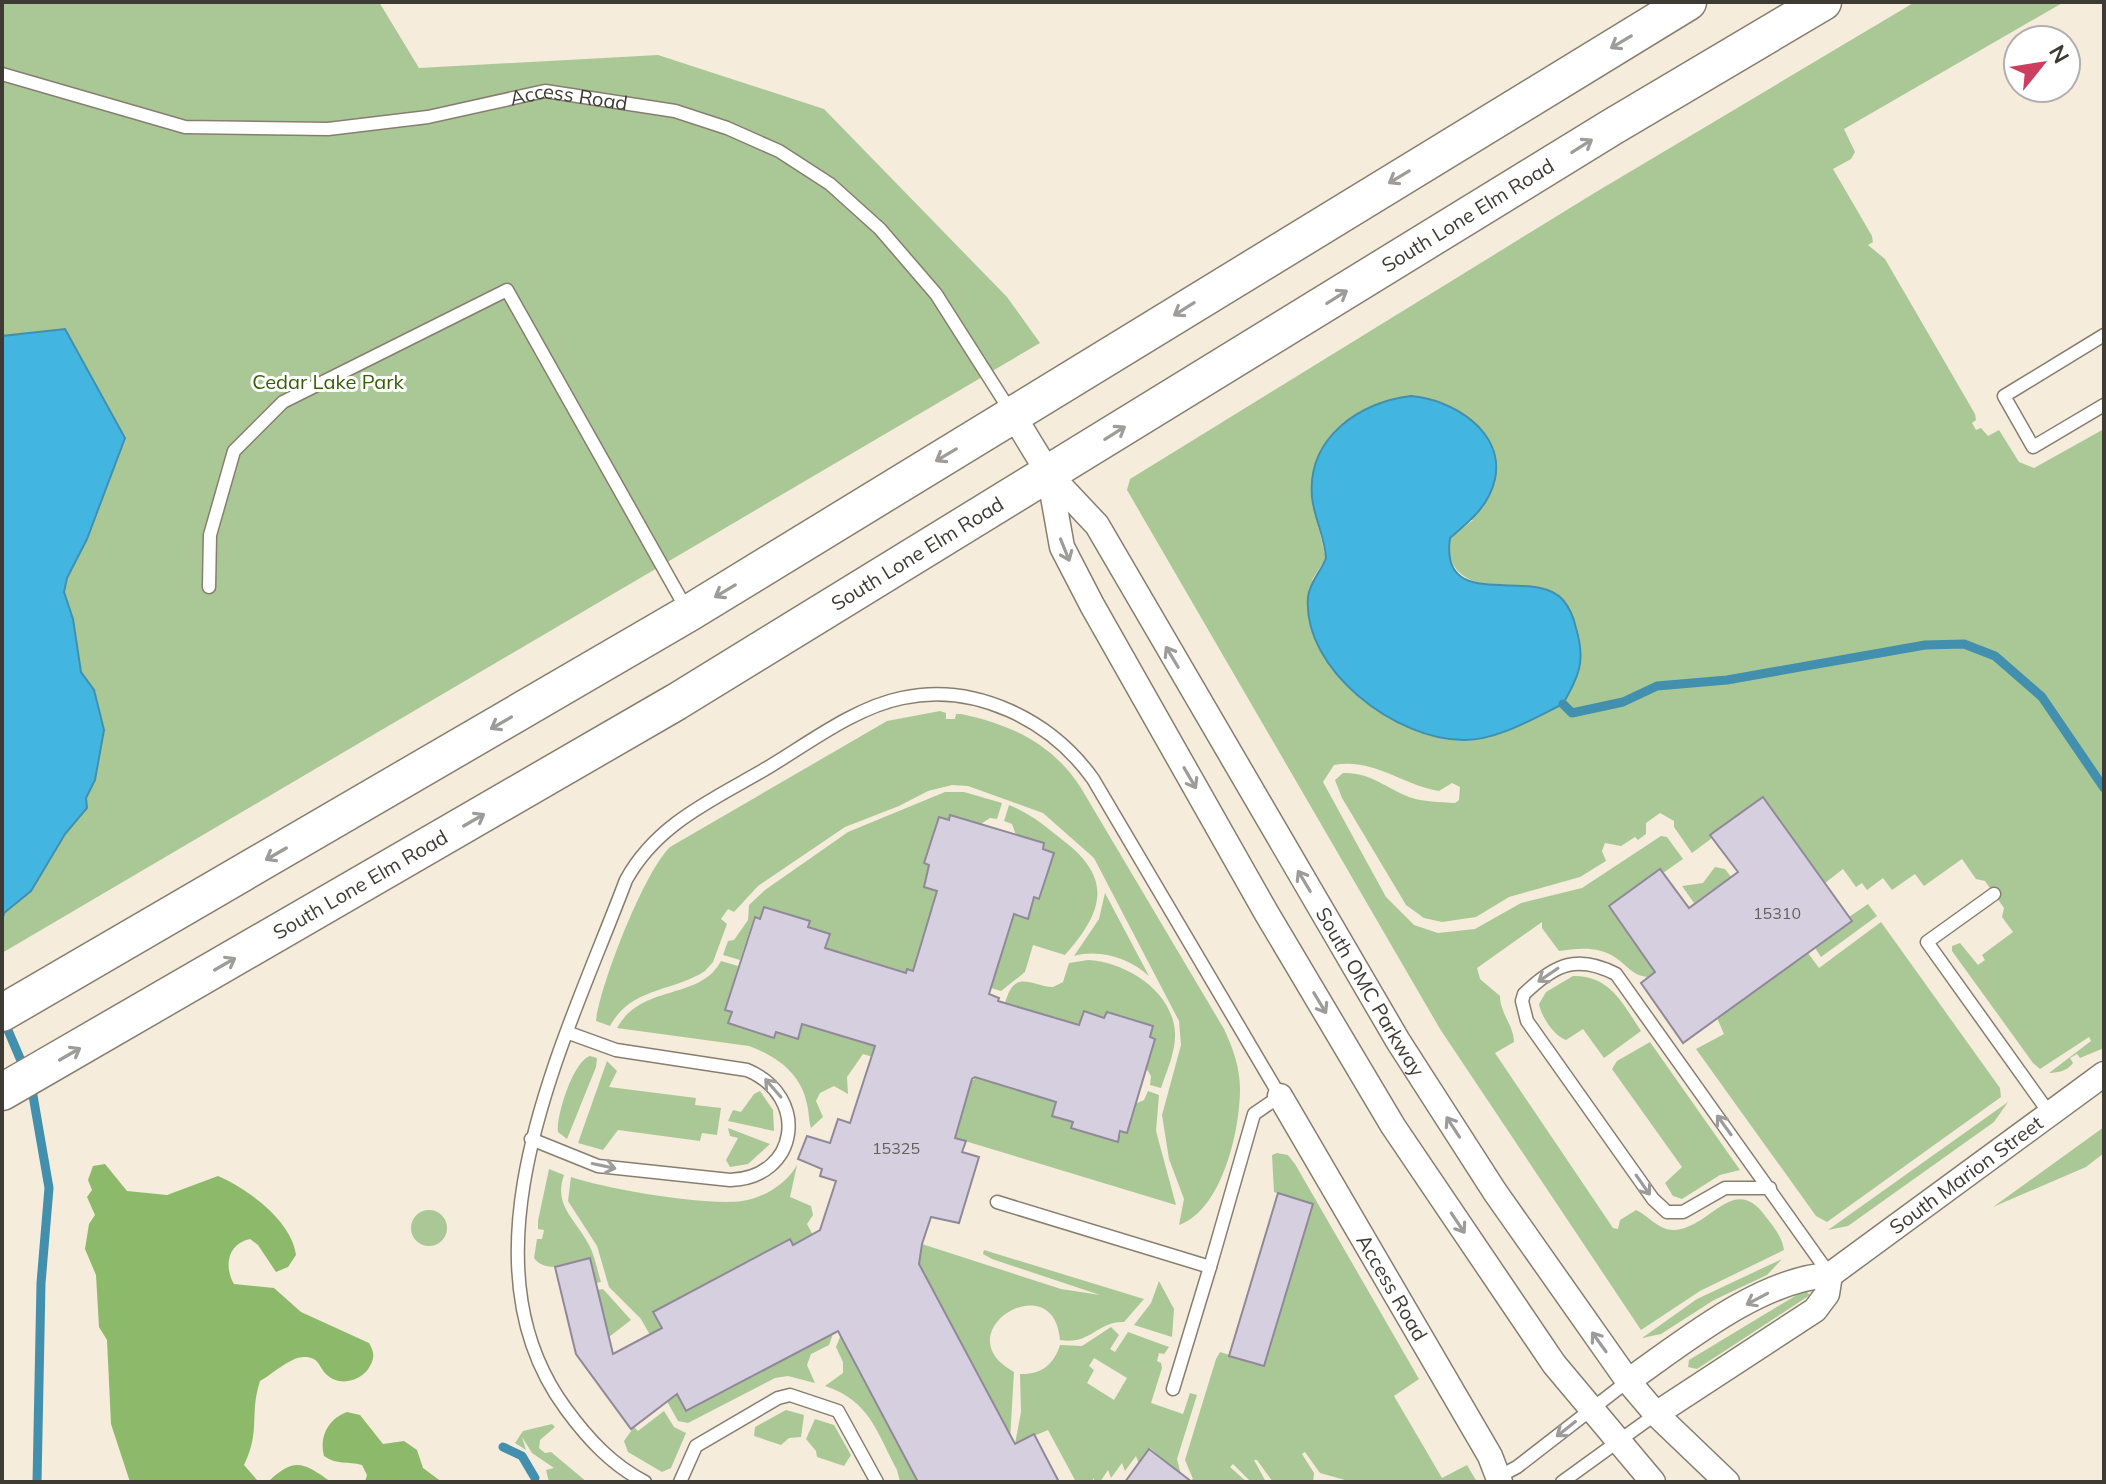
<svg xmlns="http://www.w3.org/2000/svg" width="2106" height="1484" viewBox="0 0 2106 1484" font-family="Mulish,sans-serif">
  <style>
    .green { fill: #aac896; fill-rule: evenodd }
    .forest { fill: #8dba6a }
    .water { fill: #43b5e1; stroke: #4290ad; stroke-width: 2 }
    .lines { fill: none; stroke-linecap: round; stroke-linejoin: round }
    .stream { stroke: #4290ad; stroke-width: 9 }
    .building { fill: #d6cfdf; stroke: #908998; stroke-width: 2 }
    .service-casing { stroke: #877e70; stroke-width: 15 }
    .minor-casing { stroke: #877e70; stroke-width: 27 }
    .primary-casing { stroke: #877e70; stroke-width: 39 }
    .service { stroke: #fff; stroke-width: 12 }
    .minor { stroke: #fff; stroke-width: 24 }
    .primary { stroke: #fff; stroke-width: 36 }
    .oneway { stroke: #9e9c9a }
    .labels { text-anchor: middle; stroke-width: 6; stroke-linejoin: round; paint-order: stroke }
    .number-label { font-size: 16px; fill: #645f5f }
    .street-label { font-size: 20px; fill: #3e3a34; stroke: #fff }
    .park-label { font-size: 20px; fill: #345d04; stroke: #fff }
  </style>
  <rect width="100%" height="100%" fill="#f5ecdb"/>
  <!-- green -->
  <path class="green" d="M2,2H379L419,68L658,55L824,109L1007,297L1040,343L2,953Z
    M1915,2H2064L1844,129L1855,152L1851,159L1833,169L1872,236L1873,242L1868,245L1885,259L1975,414L1976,420L1972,423L1976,430L1981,428L1988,436L1999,430L2019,462L2034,468L2104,429V1048L2080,1058L2077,1054L2070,1058L2073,1063C2066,1072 2059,1072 2049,1073L2091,1041L2089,1037L2040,1069L2033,1063L1952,951V946L1960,943L1978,965L1985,960L1982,955L2013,932L2002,917L2004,908L1985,881L1976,879L1962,859L1924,886L1915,874L1892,890L1883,878L1867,890L1862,883L1856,887L1843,869L1825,883L1763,797L1711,834L1712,838L1692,853L1674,827V821L1660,813L1646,823V834L1638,840L1635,837L1621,846L1605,843L1602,851L1606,861L1580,877L1509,897L1476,917L1442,922L1424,918L1406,905L1342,798L1335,780L1343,773C1370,772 1386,788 1409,797C1423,802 1440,802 1455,803L1459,800L1460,787L1452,783L1439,791C1402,785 1374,758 1334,765L1323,782L1386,897L1414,925L1438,933L1475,929L1521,903L1582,888L1661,836L1667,837L1683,859L1663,873L1660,870L1609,906L1656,972L1649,977C1633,976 1629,967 1616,958C1599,946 1579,948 1559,951L1542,928V922L1477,968L1480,979L1500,996C1500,1013 1514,1026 1514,1042L1495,1053L1613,1228L1618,1229L1620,1220L1636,1210C1649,1216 1658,1230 1674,1230C1710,1229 1734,1171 1766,1217C1774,1227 1782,1237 1784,1250L1700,1291L1641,1330L1440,1029L1127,490L1130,479L1143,471L1596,192ZM1316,518L1473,520L1450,538C1442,592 1504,586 1543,589L1563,704L1517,727L1466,740L1312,580L1326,558Z
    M940,711L946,713V719H955L956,714H961C1012,725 1052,743 1081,788L1224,1029C1233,1048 1240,1068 1240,1089C1240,1131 1222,1210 1179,1225L1184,1199L1169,1159L1162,1115L1181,1045L1179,1021L1094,858L1043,813L968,786L952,785L928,791L899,806L845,827L758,886L734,912L728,909L721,919L727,924L713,962L705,971C673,992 631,987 610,1026L596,1021C600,985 644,872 670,847L887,721Z
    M945,792H964L1002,803L997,819L990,818L981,824L951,815L949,820L939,818L924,863L929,865L924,886L937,891L913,971L907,970L905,978L902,971L857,957L842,959L844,953L825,948L829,935L764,908L760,919L754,917L740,960L723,955L728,941L734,940L748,920L749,905L765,890L848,832Z
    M1009,805C1032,814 1046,827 1065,842C1114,880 1102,913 1065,955L1033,945L1025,972L1001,991L991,988L1014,914L1027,919L1034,897L1040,898L1054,853L1043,849L1044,843L1016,835L1012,824L1004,821Z
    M1715,867L1725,869L1731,877L1694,903L1682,886L1703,883Z
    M1105,893L1149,976C1129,958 1100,949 1074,956L1099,919Z
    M1868,904L1877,916L1821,957L1815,948L1851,922L1849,917Z
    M1881,922L2000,1088L2001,1097L1827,1222L1816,1216L1696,1049L1724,1034L1717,1018L1808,953L1819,968Z
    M1088,960C1125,962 1172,990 1175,1032C1176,1051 1167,1070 1161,1088L1150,1085L1151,1076L1146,1068L1154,1038L1107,1012L1104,1018L1084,1011L1079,1025L1005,1003C1015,968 1030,986 1053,987L1063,982L1069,963Z
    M721,961L738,966L726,1010L732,1012L729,1023L774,1037L776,1032L798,1038L802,1024L879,1047L876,1058L863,1054L847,1077L848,1094L834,1086L820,1093L816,1101L823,1117L811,1128C809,1123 809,1112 807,1104C801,1073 776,1056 749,1046L617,1028C642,983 700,1001 721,961Z
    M1573,976C1610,975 1623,1004 1641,1031L1604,1058L1583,1029L1566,1040C1554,1036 1541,1016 1539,1004L1546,992Z
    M1650,1042L1740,1170L1720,1175L1682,1199L1673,1196L1665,1183L1682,1167L1612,1069L1617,1061Z
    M590,1056L597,1058L596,1067L567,1139L558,1132C556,1115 574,1060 590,1056Z
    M607,1061L617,1071L609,1087L696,1098L695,1105L721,1108L717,1135L702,1133L700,1141L618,1130L603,1150L578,1143Z
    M977,1071L979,1078L1024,1093L1039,1090L1038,1096L1056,1102L1052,1116L1073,1122L1072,1128L1117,1142L1135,1104L1144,1100L1148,1091L1159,1095L1156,1131L1176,1205L955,1138L956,1074L974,1080Z
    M760,1091L773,1110L774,1131L728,1121L733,1110L741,1112L754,1094Z
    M2008,1102L1994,1122L1848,1226L1828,1230Z
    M2104,1127V1153L2086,1167L1993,1207Z
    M728,1128L770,1144L748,1164L730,1167L726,1160L738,1138L730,1136Z
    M1277,1153L1288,1155L1295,1164L1419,1379L1394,1396L1442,1478L1467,1465L1477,1482H1352L1320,1473L1305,1452L1302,1454L1314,1473L1313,1482H1273L1257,1460H1254L1266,1482H1251L1233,1464L1230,1467L1247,1482H1188L1193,1479L1185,1460L1216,1359L1220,1352L1264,1366L1313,1204L1274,1192L1272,1155Z
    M797,1165L790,1197L811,1206L813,1215L807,1224L816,1241L793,1245L789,1239L725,1273L710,1290L706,1283L653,1312L662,1328L650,1335L641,1319L609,1287L597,1246L568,1201L571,1177C606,1189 706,1206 742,1201C764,1198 786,1184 797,1165Z
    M549,1169L564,1175C553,1206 576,1219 589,1245C595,1256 597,1270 601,1282L596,1283L589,1258C572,1263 547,1275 534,1258L537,1239H542L544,1230L538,1229V1221Z
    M411 1228a18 18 0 1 1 36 0a18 18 0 1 1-36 0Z
    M922,1244L1061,1289L1100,1295L992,1259L983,1254L984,1250L1144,1299L1124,1322C1097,1321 1092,1345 1060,1340C1054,1263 942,1333 1014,1372L1010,1440L929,1282L917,1275Z
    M1782,1259L1767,1275L1714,1300L1661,1334L1642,1338L1697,1299Z
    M1159,1281L1174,1309L1172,1337L1134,1325L1151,1303Z
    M603,1289L631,1320L609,1337L597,1290Z
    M1805,1290L1810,1295L1697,1369L1688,1367L1689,1360Z
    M1111,1327L1119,1335L1110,1349L1115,1352L1128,1332L1169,1347L1164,1354L1159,1353L1157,1361L1161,1363L1162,1368L1151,1403L1183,1414L1190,1393L1197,1395L1177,1459L1181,1475L1178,1477L1172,1467L1150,1448L1139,1464L1136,1456L1125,1471L1122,1463L1111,1478L1108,1470L1100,1482H1094V1478L1091,1482H1076L1048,1430L1015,1444L1021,1412L1020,1374C1040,1375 1054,1365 1060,1345L1082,1346ZM1094,1358L1127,1378L1114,1400L1087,1383L1094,1370L1089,1366Z
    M823,1331L833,1334L829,1345L811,1354L807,1365L815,1383L788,1376L775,1378L688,1423L678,1421L654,1378L664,1368L687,1411Z
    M840,1337L851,1340L846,1346L918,1482H900L897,1470C876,1431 870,1401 825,1386L843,1373V1362L836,1347Z
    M786,1410L804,1415L801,1437L789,1438L781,1445L754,1436L755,1427Z
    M664,1411L674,1427L686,1433L671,1468L662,1472L628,1452L624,1441L634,1427L638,1431Z
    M815,1419L834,1425L851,1455L844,1466L817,1457L816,1451L806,1439Z
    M552,1424L555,1427L540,1440L539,1448L545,1453L551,1452L587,1482H549L546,1470L554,1468L532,1453L522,1437L526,1450L515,1443L523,1431Z"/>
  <!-- forest -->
  <path class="forest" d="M105,1164L127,1191L167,1195L218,1176C248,1189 292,1221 296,1255L288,1267L276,1272L258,1245L250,1239C227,1244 224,1267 234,1284L274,1288L301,1312L369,1343C374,1351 375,1358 370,1366C362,1381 340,1387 327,1375C318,1367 320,1357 304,1357C290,1357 273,1374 260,1381C249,1415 261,1430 244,1465L257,1480L268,1482C294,1457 303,1462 331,1482H130L111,1424L107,1340L99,1327L96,1275L85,1249L89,1224L95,1215L87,1197L92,1190L88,1180L93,1166Z
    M347,1412L360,1415L383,1444L404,1441L417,1450L423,1468L442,1482H365L367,1475L362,1465C348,1461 336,1465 324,1456C319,1437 328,1419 347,1412Z"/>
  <!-- water -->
  <path class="water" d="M65,329L125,438L87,539L67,578L64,592L73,619L81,672L94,690L104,730L95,780L86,798L87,808L65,834L31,891L4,913L2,921V336Z
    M1411,396C1451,399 1505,431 1495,479C1489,506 1470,521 1450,538C1439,614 1534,566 1563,600C1569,607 1574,619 1576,628C1586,662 1579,675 1563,704C1534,718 1498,740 1465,740C1397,741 1302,670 1308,597C1310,581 1321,572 1326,558C1325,537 1314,518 1312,497C1307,438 1359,402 1411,396Z"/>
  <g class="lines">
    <!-- stream -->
    <path class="stream" d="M1563,704L1572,713L1623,702L1657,686L1727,680L1925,645L1964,644L1995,656L2042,697L2104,788
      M4,1021L25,1070
      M31,1084L49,1188L41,1283L37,1482
      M503,1447L522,1456L535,1478"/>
  </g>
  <!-- building -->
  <path class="building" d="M1763,797L1852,921L1683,1043L1641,983L1655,972L1609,906L1660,869L1689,908L1738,872L1710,835Z
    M950,815L1044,843L1043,849L1054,853L1039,899L1034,897L1028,919L1014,914L989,994L999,998L998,1001L1079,1025L1084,1011L1104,1018L1107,1012L1153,1026L1150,1037L1155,1039L1127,1133L1120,1131L1118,1142L1071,1128L1073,1122L1052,1116L1056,1102L975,1077L972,1079L955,1138L966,1141L962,1152L979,1157L959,1223L931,1217L922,1244L919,1264L1015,1444L1034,1434L1059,1482H918L838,1331L686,1411L677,1394L631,1429L576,1354L555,1267L590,1258L613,1354L662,1328L653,1312L790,1239L793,1245L820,1230L836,1181L820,1176L822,1169L798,1159L807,1136L830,1143L838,1119L850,1123L875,1046L802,1024L798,1039L776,1032L774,1038L728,1023L732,1012L725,1010L755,917L760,919L764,907L810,921L808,927L830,934L825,948L906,973L907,969L913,971L937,891L924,887L929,865L924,863L939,817L949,820Z
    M1278,1193L1313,1204L1264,1366L1229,1356Z
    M1149,1449L1192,1482H1125Z"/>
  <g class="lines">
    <defs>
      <g id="service">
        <path id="s1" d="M2,74L185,127L328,129L428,117L545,91L675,111L727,128L779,151L830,184L880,229L936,294L1011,412"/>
        <path d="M2104,335L2004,396L2033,447L2104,405"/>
        <path d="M209,587L210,535L234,451L283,402L507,290L687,610"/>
        <path d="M1994,894L1927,942L2050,1114"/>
        <path d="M531,1139L598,1166L730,1180C799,1178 810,1096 747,1070L616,1050L569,1033"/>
        <path d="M1770,1188H1725L1683,1212H1667L1653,1199L1527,1021L1522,1001L1524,994C1555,964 1577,954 1616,974L1830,1275"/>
        <path d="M1173,1389L1210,1267"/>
        <path d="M1498,1477L1517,1467L1628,1381"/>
        <path d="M645,1482C612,1465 588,1439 566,1409C452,1255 568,1035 626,880C656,825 710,801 762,771C805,746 853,708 902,698C975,682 1051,720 1093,779L1280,1096L1254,1114L1210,1267L997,1202"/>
        <path d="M680,1482L696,1446L778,1398L790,1395L838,1411L877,1482"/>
        <path d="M1562,1482L1656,1414"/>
      </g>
      <g id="minor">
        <path id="s2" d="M1013,415L1049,474L1097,525L1398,1041L1495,1192L1628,1381L1656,1414L1727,1482"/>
        <path d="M1049,474L1062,547L1092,605L1267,914L1393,1126L1554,1364L1653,1482"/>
        <path id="s3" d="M1280,1096L1490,1456L1500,1482"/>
        <path id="s4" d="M1628,1381C1684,1342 1760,1279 1830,1275L2104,1074"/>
        <path d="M1656,1414L1815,1310L1827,1294L1830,1275"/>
      </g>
      <g id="primary">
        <path d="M2,1013L689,613L1688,2"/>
        <path id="s5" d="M2,1092L676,702L1612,127L1823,2"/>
      </g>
    </defs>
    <!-- service casing -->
    <use href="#service" class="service-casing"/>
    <!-- minor casing -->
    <use href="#minor" class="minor-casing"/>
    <!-- primary casing -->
    <use href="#primary" class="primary-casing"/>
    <!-- service -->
    <use href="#service" class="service"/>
    <!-- minor -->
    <use href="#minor" class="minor"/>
    <!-- primary -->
    <use href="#primary" class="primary"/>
  </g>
  <!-- one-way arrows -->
  <defs><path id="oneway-shaft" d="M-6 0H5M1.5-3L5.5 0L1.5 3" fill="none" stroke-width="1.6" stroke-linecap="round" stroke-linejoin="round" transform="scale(2)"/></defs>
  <g class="oneway">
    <use href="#oneway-shaft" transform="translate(1621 42) rotate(149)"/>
    <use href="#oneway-shaft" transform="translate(1582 146) rotate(-32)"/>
    <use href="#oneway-shaft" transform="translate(1399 177) rotate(149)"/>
    <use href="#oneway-shaft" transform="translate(1337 297) rotate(-32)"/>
    <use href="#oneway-shaft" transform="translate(1184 309) rotate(148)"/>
    <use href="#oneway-shaft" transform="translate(1115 433) rotate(-32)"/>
    <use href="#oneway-shaft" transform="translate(946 455) rotate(149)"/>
    <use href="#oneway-shaft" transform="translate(1065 550) rotate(68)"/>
    <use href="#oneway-shaft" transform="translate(725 591) rotate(149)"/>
    <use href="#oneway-shaft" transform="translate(1172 657) rotate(-121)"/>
    <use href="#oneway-shaft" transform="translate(501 723) rotate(150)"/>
    <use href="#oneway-shaft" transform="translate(1190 778) rotate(60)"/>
    <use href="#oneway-shaft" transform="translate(474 820) rotate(-30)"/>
    <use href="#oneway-shaft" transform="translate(276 854) rotate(150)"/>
    <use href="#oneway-shaft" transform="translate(1304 881) rotate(-121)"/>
    <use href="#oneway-shaft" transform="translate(225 964) rotate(-30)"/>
    <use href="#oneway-shaft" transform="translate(1548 975) rotate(146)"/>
    <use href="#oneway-shaft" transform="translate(1320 1003) rotate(59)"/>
    <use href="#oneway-shaft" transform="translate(70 1054) rotate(-30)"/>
    <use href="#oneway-shaft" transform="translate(773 1088) rotate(-131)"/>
    <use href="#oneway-shaft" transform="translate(1724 1125) rotate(-126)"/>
    <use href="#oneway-shaft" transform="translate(1453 1127) rotate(-123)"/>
    <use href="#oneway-shaft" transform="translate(604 1166) rotate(12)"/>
    <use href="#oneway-shaft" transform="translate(1643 1185) rotate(55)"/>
    <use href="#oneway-shaft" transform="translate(1458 1223) rotate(56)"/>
    <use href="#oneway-shaft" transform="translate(1757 1299) rotate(152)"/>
    <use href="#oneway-shaft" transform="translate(1599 1342) rotate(-126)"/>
    <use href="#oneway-shaft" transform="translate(1566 1429) rotate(142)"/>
  </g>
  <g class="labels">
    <!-- number labels -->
    <g class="number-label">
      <text x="1777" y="919">15310</text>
      <text x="896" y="1154">15325</text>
    </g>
    <!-- street labels -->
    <g class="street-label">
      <text dy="7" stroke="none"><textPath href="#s1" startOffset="578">Access Road</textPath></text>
      <text dy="7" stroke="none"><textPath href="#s5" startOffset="1708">South Lone Elm Road</textPath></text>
      <text dy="7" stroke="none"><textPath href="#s5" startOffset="1062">South Lone Elm Road</textPath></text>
      <text dy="7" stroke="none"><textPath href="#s5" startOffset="414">South Lone Elm Road</textPath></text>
      <text dy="7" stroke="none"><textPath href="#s2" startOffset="680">South OMC Parkway</textPath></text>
      <text dy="7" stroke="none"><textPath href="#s4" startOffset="400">South Marion Street</textPath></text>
      <text dy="7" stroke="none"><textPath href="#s3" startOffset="222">Access Road</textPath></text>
    </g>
    <!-- park labels -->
    <g class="park-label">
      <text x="328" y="389">Cedar Lake Park</text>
    </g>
  </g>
  <!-- border -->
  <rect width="2106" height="1484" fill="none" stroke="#3e3a34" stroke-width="8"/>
  <!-- north arrow -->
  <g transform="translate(2042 64) rotate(60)"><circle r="38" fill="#ffffff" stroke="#b2b0ae" stroke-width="2"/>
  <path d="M0-6L14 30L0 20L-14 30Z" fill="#cd3d5e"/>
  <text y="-12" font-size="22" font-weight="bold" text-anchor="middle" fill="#3e3a34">N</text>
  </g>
</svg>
